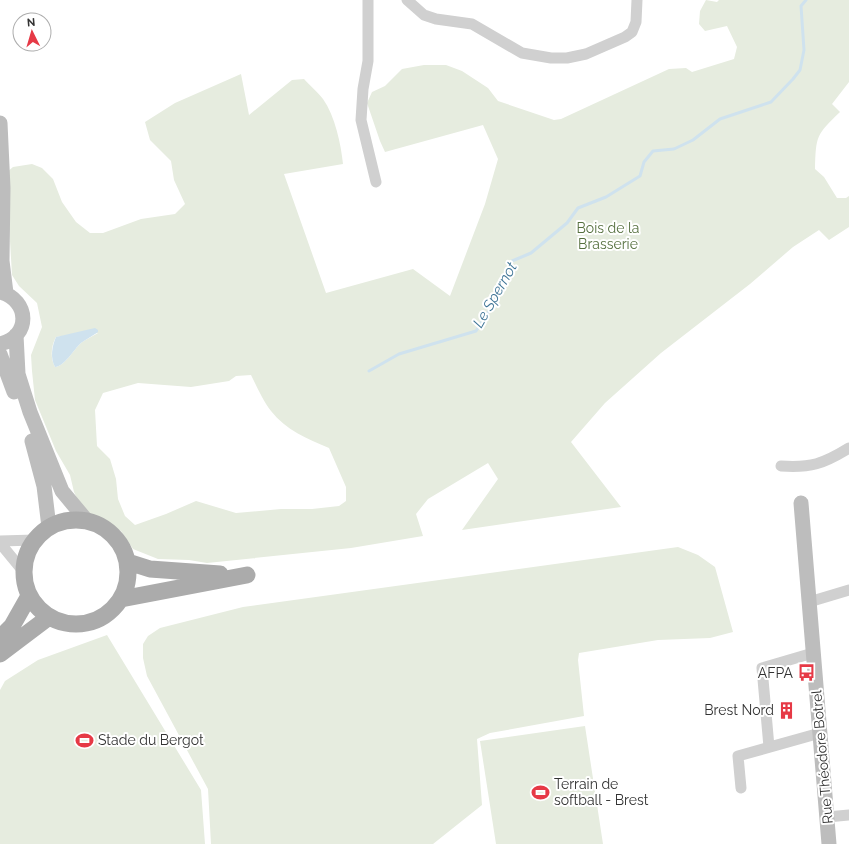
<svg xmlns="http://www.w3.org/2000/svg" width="849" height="844" viewBox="0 0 849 844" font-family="Raleway,sans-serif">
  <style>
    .green { fill: #e6ecdf; fill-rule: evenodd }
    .water { fill: #cfe2ee }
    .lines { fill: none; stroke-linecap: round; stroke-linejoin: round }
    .stream { stroke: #cfe2ee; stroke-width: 3 }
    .street { stroke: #d0d0d0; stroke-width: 11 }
    .secondary { stroke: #bdbdbd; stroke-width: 15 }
    .primary { stroke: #ababab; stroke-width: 17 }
    .labels { text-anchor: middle; stroke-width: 4; stroke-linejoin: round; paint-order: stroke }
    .park-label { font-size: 14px; fill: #56703f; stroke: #fff }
    .poi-label { font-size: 14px; fill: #333; stroke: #fff; text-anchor: end }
    .street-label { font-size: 14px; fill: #333; stroke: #fff }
    .water-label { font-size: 15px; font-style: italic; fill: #3f7597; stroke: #fff }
  </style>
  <rect width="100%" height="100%" fill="#fff"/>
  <!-- green -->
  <path class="green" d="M706,0L717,2L719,0H849V82L832,104L840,112C816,135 816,136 815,169L824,177L837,198H846L849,196V227L829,240L819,230L793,247L750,284L661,353L605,403L571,442L621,507L462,530L498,479L488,463L428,499L416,514L423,536L351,548L207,563L189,560L158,559L133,549L121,531L82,509L74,492L70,475L56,451L35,400L32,371L31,355L42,327L37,303L19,286L12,275L6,173L13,167L32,164L42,168L53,179L62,202L76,222L90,233H103L141,219L175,214L185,204L174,180L171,161L150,140L145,122L175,103L241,74L249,115L292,80L304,79C310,86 318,92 323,99C335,116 341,144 343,164L284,174L326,293L413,269L450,296L485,204L498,159L483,125L385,152L380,141L367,103L372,92L385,86L402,69L424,65H446L462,71L488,88L498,101L554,120L561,119L669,69L686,68L692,72L734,59L737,47L727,26L705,31L699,24L700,11ZM98,333C93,336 86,339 81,343C74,349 65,366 55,367C50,358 51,346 56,337L62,336ZM251,375C257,387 263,401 271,411C286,430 307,439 329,448L346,487V501L339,506L312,509H281L236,513L196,501L166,514L135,525L125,516L118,499L116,479L110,459L97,446L95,410L103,393L138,383L191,387L229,381L236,376Z
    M678,547L698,555L715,567L733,632L710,638L658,640L579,653L578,660L584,716L490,733L477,739L482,805L433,844H211L208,789L147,676L143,658V644L148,636L160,628L243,607Z
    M107,635L201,790L205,844H0V690L5,681L38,660Z
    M585,726L603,844H496L480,741Z"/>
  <!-- water -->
  <path class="water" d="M95,328L98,330V332C93,336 86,339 81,343C74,349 65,366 55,367C50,358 52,346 56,337Z"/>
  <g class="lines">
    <!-- stream -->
    <path class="stream" d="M369,371L399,354L476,331L491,308L503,284L512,261L531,253L567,223L578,208L606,197L640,176L644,162L653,151L674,149L693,140L720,119L771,102L793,79L800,70L804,50L801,6L806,0"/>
    <!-- street -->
    <path class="street" d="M368,0V61L363,89L361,120L376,182
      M407,0L424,15L436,19L472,24L522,53L551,58H567L586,54L625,37L632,32L636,22L637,0
      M781,466C811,468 823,464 849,448
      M0,541L35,540
      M0,543L23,571
      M809,602L849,590
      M769,747L762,668L813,653
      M741,788L738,756L820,733
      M827,817L849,815"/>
    <!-- secondary -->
    <path class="secondary" d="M0,123L3,188L2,261L6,293
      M0,292C30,300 31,337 0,344
      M16,335L18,374L30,412L62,491L87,521
      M0,354L14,392
      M32,441L44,486L49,527
      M801,503L829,844"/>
    <!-- primary -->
    <path class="primary" d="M24 572a52 52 0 1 1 104 0a52 52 0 1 1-104 0Z
      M128,562L150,569L220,574
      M121,599L247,575
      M0,638L12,626L29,596
      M0,654L49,617"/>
  </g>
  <!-- icons -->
  <defs>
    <symbol id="bus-bare" viewBox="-9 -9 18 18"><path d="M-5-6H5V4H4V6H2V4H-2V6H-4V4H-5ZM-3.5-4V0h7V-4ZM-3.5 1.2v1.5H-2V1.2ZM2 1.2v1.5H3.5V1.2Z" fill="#e63946" stroke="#fff" stroke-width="2.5" paint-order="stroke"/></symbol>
    <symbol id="building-bare" viewBox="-9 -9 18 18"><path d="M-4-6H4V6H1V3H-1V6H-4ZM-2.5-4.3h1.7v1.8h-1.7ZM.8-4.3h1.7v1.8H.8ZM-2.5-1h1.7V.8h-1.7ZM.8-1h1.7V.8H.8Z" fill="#e63946" stroke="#fff" stroke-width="2.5" paint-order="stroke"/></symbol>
    <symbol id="stadium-bare" viewBox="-9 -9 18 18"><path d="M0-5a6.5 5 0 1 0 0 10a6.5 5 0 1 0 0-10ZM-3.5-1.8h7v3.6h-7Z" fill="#e63946" stroke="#fff" stroke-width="2.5" paint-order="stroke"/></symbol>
  </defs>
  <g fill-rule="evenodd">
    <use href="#bus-bare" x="794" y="660" width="25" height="25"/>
    <use href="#building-bare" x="774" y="698" width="25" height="25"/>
    <use href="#stadium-bare" x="72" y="728" width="25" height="25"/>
    <use href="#stadium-bare" x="528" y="780" width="25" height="25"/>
  </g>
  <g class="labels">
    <!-- park labels -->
    <g class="park-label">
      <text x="608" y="233">Bois de la<tspan x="608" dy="16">Brasserie</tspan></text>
    </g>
    <!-- poi labels -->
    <g class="poi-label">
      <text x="793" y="678">AFPA</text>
      <text x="774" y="715">Brest Nord</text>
      <text x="98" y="745" text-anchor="start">Stade du Bergot</text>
      <text x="554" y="789" text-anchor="start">Terrain de<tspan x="554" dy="16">softball - Brest</tspan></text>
    </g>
    <!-- street labels -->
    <g class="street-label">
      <text transform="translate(822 757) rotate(-95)" y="5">Rue Théodore Botrel</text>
    </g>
    <!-- water labels -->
    <g class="water-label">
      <text transform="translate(495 295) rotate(-60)" y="5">Le Spernot</text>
    </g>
  </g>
  <!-- north arrow -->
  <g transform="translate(32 32) rotate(355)"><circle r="19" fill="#ffffff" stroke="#adadad"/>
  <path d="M0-3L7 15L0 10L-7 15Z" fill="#e63946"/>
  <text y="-6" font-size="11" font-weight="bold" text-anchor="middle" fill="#333333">N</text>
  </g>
</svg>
